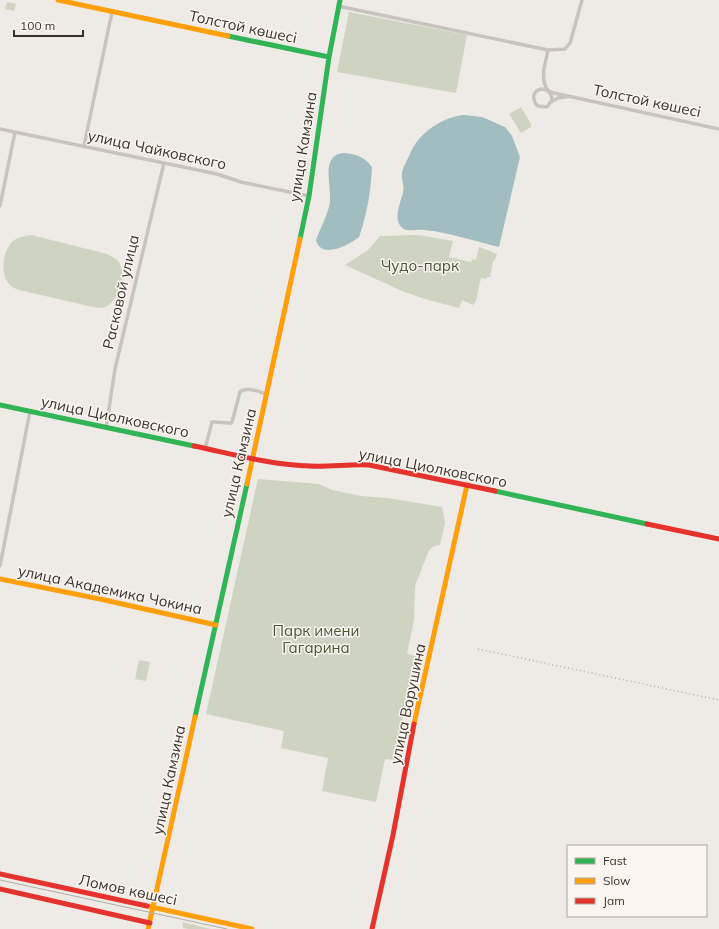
<svg xmlns="http://www.w3.org/2000/svg" width="719" height="929" viewBox="0 0 719 929" font-family="Mulish,sans-serif">
  <style>
    .green { fill: #cfd3c1 }
    .water { fill: #a2bdbf }
    .lines { fill: none; stroke-linecap: round; stroke-linejoin: round }
    .street { stroke: #c8c3be; stroke-width: 3.5 }
    .fast { stroke: #30b455; stroke-width: 5 }
    .slow { stroke: #ff9f0a; stroke-width: 5 }
    .jam { stroke: #e5322d; stroke-width: 5 }
    .tram { stroke: #b0aca8; stroke-width: 1 }
    .rail { stroke: #b0aca8; stroke-width: 1.5; stroke-dasharray: 1 3; stroke-linecap: butt }
    .labels { text-anchor: middle; stroke-width: 3; stroke-linejoin: round; paint-order: stroke }
    .street-label { font-size: 15px; fill: #39312c; stroke: #faf5ee }
    .park-label { font-size: 15px; fill: #475631; stroke: #faf5ee }
  </style>
  <rect width="100%" height="100%" fill="#eeeae6"/>
  <!-- green -->
  <path class="green" d="M7,2L16,4L14,11L5,9Z
    M349,12L467,35L456,93L337,72Z
    M521,107L531,124V127L521,133L509,114Z
    M31,235L107,254C111,256 115,258 118,261C128,273 119,305 102,308C100,308 96,307 93,307L19,290C16,289 12,287 10,285C0,275 2,251 13,241C18,237 25,236 31,235Z
    M419,235L453,241L449,257L471,262L472,259L476,260L479,247L497,254L495,260L493,261L490,277H487L486,279L481,278L476,301L473,305L462,300L459,308L425,299L402,291L345,265L368,250L380,236Z
    M258,479L319,484L332,490L361,496L387,498L442,507L445,523L440,545L434,546L429,550L415,586L414,620L407,654L416,656L394,760L385,759L376,802L322,791L328,758L281,748L284,731L206,714Z
    M139,660L150,662L146,681L135,679Z
    M182,922L211,929H188L183,928Z"/>
  <!-- water -->
  <path class="water" d="M464,115L482,117L505,127L512,136L520,157L499,247C475,241 450,233 425,230C418,229 409,232 404,229C391,221 401,203 403,192C405,187 401,180 402,174C402,169 405,165 407,160C410,155 411,150 414,146C425,129 444,117 464,115Z
    M344,153C356,154 365,157 372,167C371,190 367,215 359,237C349,245 321,260 316,240C320,229 326,218 329,207C334,190 318,155 344,153Z"/>
  <g class="lines">
    <!-- street -->
    <path class="street" d="M338,6L548,50L565,49L570,43L582,0
      M548,50C546,61 541,74 545,85C547,91 552,93 552,100L547,107L538,106C532,101 532,91 541,89C546,89 550,92 554,93L719,129
      M551,102L558,98L566,97
      M0,129L217,174L241,182L309,196
      M84,146L112,12
      M0,206L15,132
      M106,428L115,369L164,163
      M205,449L212,422H214L231,423L232,422L240,392C246,386 259,392 267,394
      M0,566L30,411"/>
    <!-- fast -->
    <path class="fast" d="M228,36L329,57
      M300,239L309,196L329,57L340,0
      M0,405L194,446
      M495,491L647,524
      M195,717L247,484"/>
    <!-- slow -->
    <path class="slow" d="M58,0L228,36
      M247,484L300,239
      M0,579L100,599L216,625
      M414,724L467,485
      M147,906L252,929
      M148,929L195,717"/>
    <!-- jam -->
    <path class="jam" d="M194,446C233,454 271,465 310,466C330,467 349,464 369,465L495,491
      M647,524L719,539
      M0,874L147,906
      M0,889L150,923
      M372,929L393,835L414,724"/>
    <!-- tram -->
    <path class="tram" d="M0,880L227,929"/>
    <!-- rail -->
    <path class="rail" d="M478,649L719,700"/>
  </g>
  <g class="labels">
    <!-- street labels -->
    <g class="street-label">
      <text transform="translate(243 27) rotate(12)" y="5">Толстой көшесі</text>
      <text transform="translate(647 101) rotate(12)" y="5">Толстой көшесі</text>
      <text transform="translate(303 147) rotate(-81)" y="5">улица Камзина</text>
      <text transform="translate(157 150) rotate(12)" y="5">улица Чайковского</text>
      <text transform="translate(121 292) rotate(-77)" y="5">Расковой улица</text>
      <text transform="translate(115 417) rotate(12)" y="5">улица Циолковского</text>
      <text transform="translate(239 463) rotate(-77)" y="5">улица Камзина</text>
      <text transform="translate(433 468) rotate(11)" y="5">улица Циолковского</text>
      <text transform="translate(110 590) rotate(12)" y="5">улица Академика Чокина</text>
      <text transform="translate(408 704) rotate(-78)" y="5">улица Ворушина</text>
      <text transform="translate(169 780) rotate(-78)" y="5">улица Камзина</text>
      <text transform="translate(128 890) rotate(12)" y="5">Ломов көшесі</text>
    </g>
    <!-- park labels -->
    <g class="park-label">
      <text x="420" y="271">Чудо-парк</text>
      <text x="316" y="636">Парк имени<tspan x="316" dy="17">Гагарина</tspan></text>
    </g>
  </g>
  <!-- legend -->
  <rect x="567" y="845" width="140" height="72" fill="#faf5ee" stroke="#ada7a0"/>
  <rect x="575" y="858" width="20" height="6" fill="#30b455" stroke="#ada7a0"/>
  <text x="603" y="865" font-size="12" fill="#39312c">Fast</text>
  <rect x="575" y="878" width="20" height="6" fill="#ff9f0a" stroke="#ada7a0"/>
  <text x="603" y="885" font-size="12" fill="#39312c">Slow</text>
  <rect x="575" y="898" width="20" height="6" fill="#e5322d" stroke="#ada7a0"/>
  <text x="603" y="905" font-size="12" fill="#39312c">Jam</text>
  <!-- scale -->
  <path d="M14 30v6h69v-6" fill="none" stroke="#39312c" stroke-width="2"/>
  <text x="20" y="30" font-size="12" fill="#39312c" stroke="#faf5ee" stroke-width="3" paint-order="stroke">100 m</text>
</svg>
